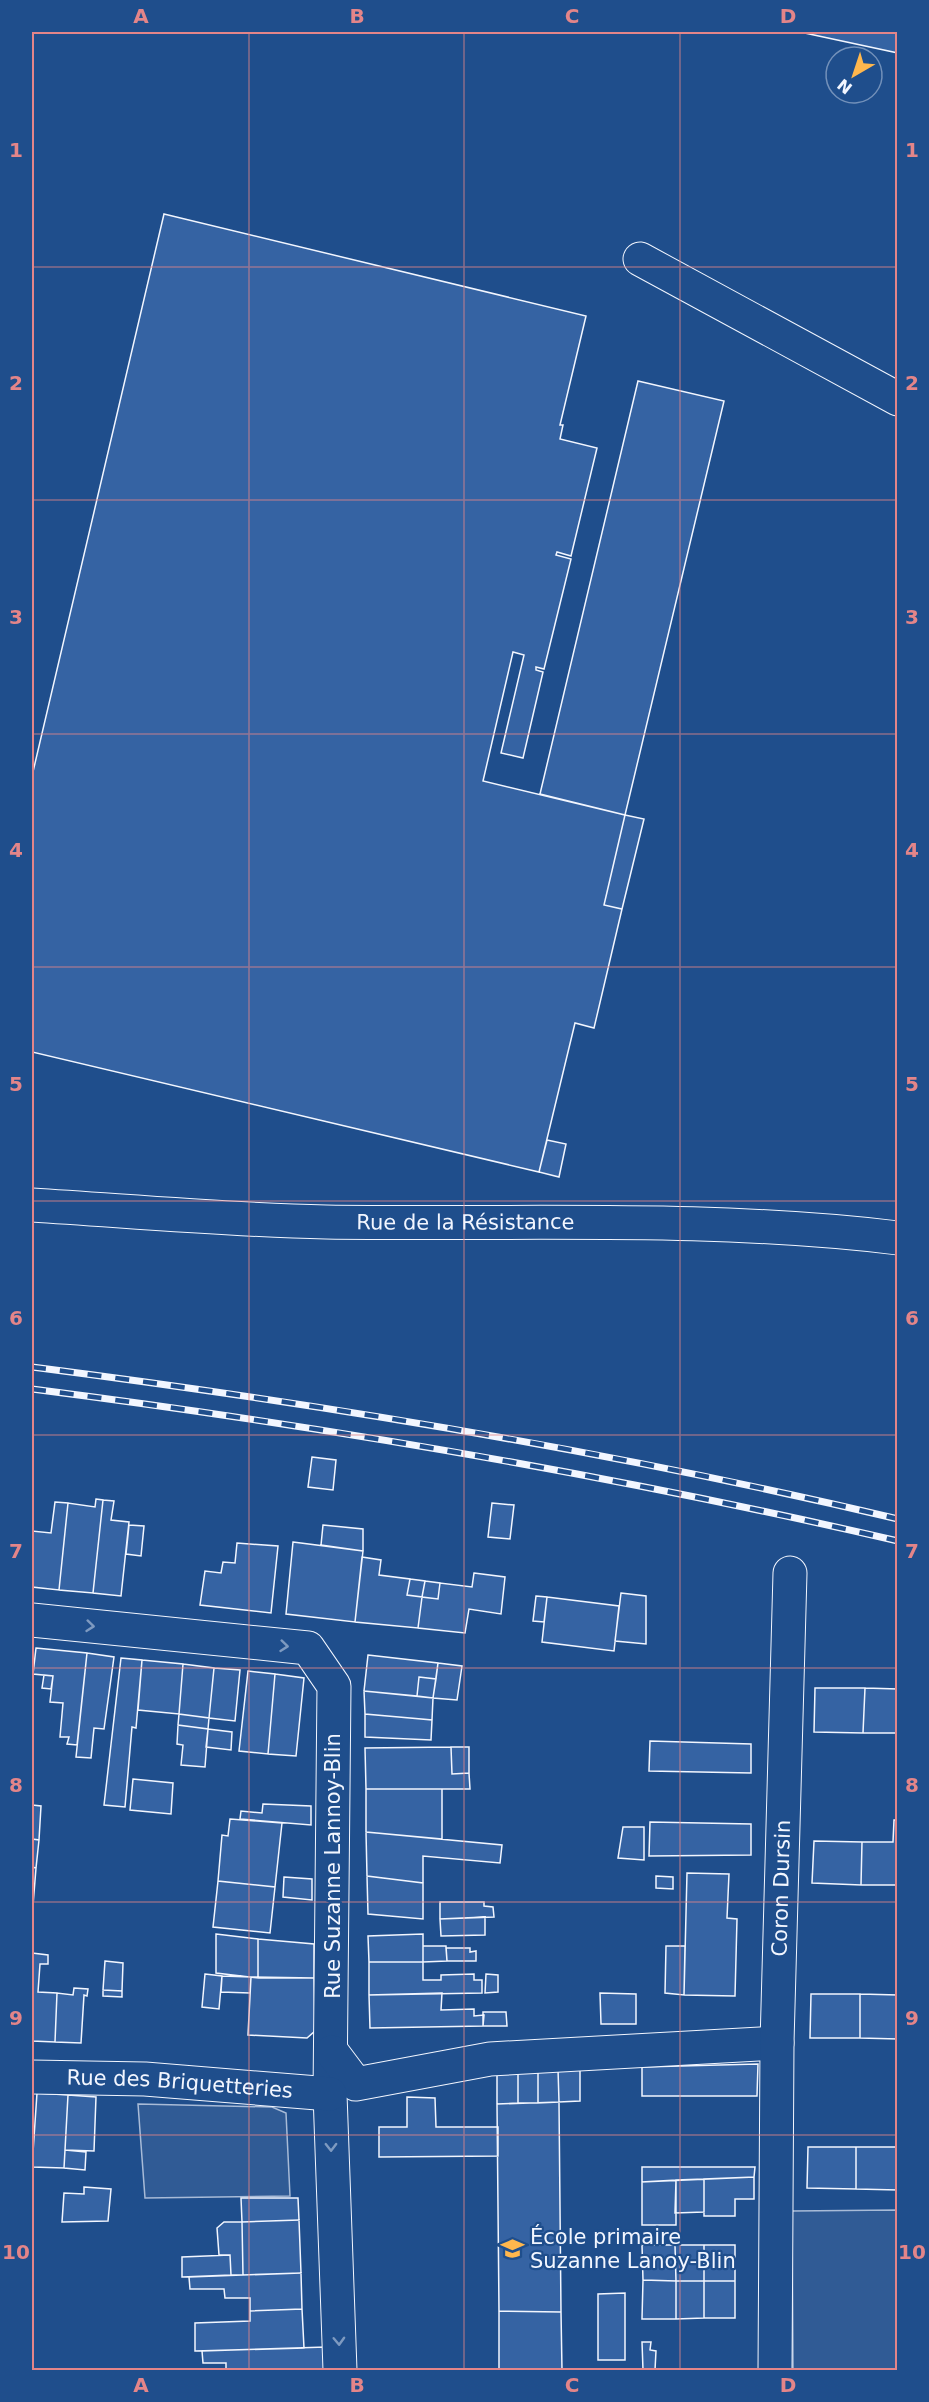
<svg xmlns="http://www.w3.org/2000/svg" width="929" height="2402" viewBox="0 0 929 2402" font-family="'DejaVu Sans',sans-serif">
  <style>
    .built { fill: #305b95; stroke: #a8bbd7; stroke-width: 1.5 }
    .building { fill: #3563a3; stroke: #f2f6ff; stroke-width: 1.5 }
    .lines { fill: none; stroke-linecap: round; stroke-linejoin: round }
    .minor-casing { stroke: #f2f6ff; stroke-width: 35 }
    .minor { stroke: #1f4e8c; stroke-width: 33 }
    .rail-casing { stroke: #f2f6ff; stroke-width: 7 }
    .rail { stroke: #1f4e8c; stroke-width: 4.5; stroke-dasharray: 14; stroke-linecap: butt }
    .oneway { stroke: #7e9ac0 }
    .grid { fill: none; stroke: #e38589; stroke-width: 1.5; stroke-opacity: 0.55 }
    .labels { text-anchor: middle; stroke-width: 4.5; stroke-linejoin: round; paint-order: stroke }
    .street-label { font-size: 21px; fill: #f2f6ff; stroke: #1f4e8c }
    .poi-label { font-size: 21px; fill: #f2f6ff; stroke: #1f4e8c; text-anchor: start }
    .neatline { fill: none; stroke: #e38589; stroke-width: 2 }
    .grid-label { font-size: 20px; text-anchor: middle; font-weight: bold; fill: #e38589 }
  </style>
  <rect width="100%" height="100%" fill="#1f4e8c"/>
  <!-- built -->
  <path class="built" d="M138,2104L272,2107L286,2113L290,2196L145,2198Z
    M897,2210V2369H793L792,2211Z"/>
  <!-- building -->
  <path class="building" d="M800,32H898V53Z
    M164,214L586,316L560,425H563L560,439L597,448L571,556L557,552L556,555L571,559L544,669L536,667V670L543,672L523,758L501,753L524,655L513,652L483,781L625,815L604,905L622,909L594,1028L575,1023L539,1172L32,1052V776Z
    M638,381L724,401L625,815L540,794Z
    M625,815L644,819L622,909L604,905Z
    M547,1140L566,1144L559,1177L539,1172Z
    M312,1457L336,1460L333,1490L308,1487Z
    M96,1499L103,1500L93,1593L59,1590L68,1503L95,1507Z
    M103,1500L114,1501L111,1520L129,1522L121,1596L93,1593Z
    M55,1502L68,1503L59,1590L32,1587V1531L51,1533Z
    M492,1503L514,1505L510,1539L488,1537Z
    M129,1525L144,1526L141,1556L126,1554Z
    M323,1525L363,1529V1551L321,1545Z
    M293,1542L363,1551L355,1622L286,1614Z
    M237,1543L278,1546L271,1613L200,1605L205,1571L221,1573L223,1562L235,1563Z
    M362,1557L381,1560L379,1575L410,1579L407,1595L422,1597L418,1628L355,1622Z
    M474,1573L505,1577L501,1614L469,1609L465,1633L418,1628L422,1597L438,1599L440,1583L472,1587Z
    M410,1579L425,1581L422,1597L407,1595Z
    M425,1581L440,1583L438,1599L422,1597Z
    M621,1593L646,1596V1644L615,1641Z
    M536,1596L547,1597L544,1622L533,1621Z
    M547,1597L619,1606L614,1651L542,1642Z
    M36,1648L87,1653L77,1745L67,1744L69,1737H60L63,1703L50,1702L53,1676L33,1674Z
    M87,1653L114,1657L104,1729L94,1728L91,1758L76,1757Z
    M368,1655L438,1663L436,1679L419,1677L417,1696L364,1691Z
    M121,1658L142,1660L136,1728L132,1727L125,1807L104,1805Z
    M142,1660L183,1664L179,1714L138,1710Z
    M438,1663L462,1666L457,1700L433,1698Z
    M183,1664L214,1668L209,1718L179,1714Z
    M214,1668L240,1670L235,1721L209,1718Z
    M248,1671L275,1674L268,1754L239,1751Z
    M275,1674L304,1678L296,1756L268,1754Z
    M44,1675L53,1676L51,1689L42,1688Z
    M419,1677L436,1679L433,1698L417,1696Z
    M815,1688H865L863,1733L814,1732Z
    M865,1688L898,1689V1733H863Z
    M364,1691L433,1698L432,1720L365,1714Z
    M179,1714L209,1718L208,1729L178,1725Z
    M365,1714L432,1720L431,1740L365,1737Z
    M178,1725L208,1729L205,1767L181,1765L183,1745L177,1744Z
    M208,1729L232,1732L231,1750L206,1747Z
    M650,1741L751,1744V1773L649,1771Z
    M451,1747L452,1774L469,1773L470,1789H366L365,1748Z
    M451,1747H469V1773L452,1774Z
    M133,1779L173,1783L171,1814L130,1810Z
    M366,1789H442V1839L366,1832Z
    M263,1804L311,1806V1825L240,1819L241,1811L262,1813Z
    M32,1805L41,1806L39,1840L32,1839Z
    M230,1819L282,1823L275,1887L218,1881L222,1835L228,1836Z
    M894,1820H898V1885H861L862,1842H893Z
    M650,1822L751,1824V1855L649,1856Z
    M623,1827H644V1860L618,1858Z
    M366,1832L502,1845L500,1863L423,1856V1883L367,1876Z
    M32,1839L39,1840L36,1868L32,1867Z
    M814,1841L862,1842L861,1885L812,1883Z
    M32,1867L36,1868L32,1918Z
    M687,1873L729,1874L727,1918L737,1919L735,1996L684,1995Z
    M367,1876L423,1883V1919L368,1914Z
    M656,1876L673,1877V1889L656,1888Z
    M284,1877L312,1879V1900L283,1897Z
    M218,1881L275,1887L270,1933L213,1927Z
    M440,1902H484V1906L493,1907L494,1917L440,1919Z
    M485,1917V1935L441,1936L440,1919Z
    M216,1934L258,1939V1978L216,1973Z
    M423,1934V1962H369L368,1936Z
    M258,1939L314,1944V1978H258Z
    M423,1946H446L447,1961L423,1962Z
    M666,1946H685L684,1995L665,1993Z
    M446,1948H470V1952L476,1951V1961H447Z
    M32,1953L48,1955V1964H40L38,1992L57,1993L55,2042L32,2041Z
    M105,1961L123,1963L122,1991L103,1990Z
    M369,1962H423V1980H441V1975L474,1974V1980H482V1993L369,1995Z
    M205,1974L222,1976L219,2009L202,2007Z
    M486,1974L498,1975V1992L485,1993Z
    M222,1976L251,1977L250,1993L221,1992Z
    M251,1977L314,1978L315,2031L307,2038L248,2035Z
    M74,1988L88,1989L87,1996L84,1995L81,2043L55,2042L57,1993L73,1995Z
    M103,1990L122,1991V1997L103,1996Z
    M442,1993L441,2010L474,2009V2016L484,2015L483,2026L370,2028L369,1995Z
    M600,1993L636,1994V2024H601Z
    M811,1994H860V2038H810Z
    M860,1994L898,1995V2039L860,2038Z
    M483,2012H506L507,2026H483Z
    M758,2064L757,2096H642V2067Z
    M580,2068V2101L559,2102L558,2069Z
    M538,2069H558L559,2102L538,2103Z
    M538,2069V2103H518V2070Z
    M497,2070H518V2103L497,2104Z
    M37,2093L68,2095L64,2168L32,2167Z
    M68,2095L96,2097L94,2151L65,2150Z
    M407,2097L435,2098L436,2127H498V2156L379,2157V2127H407Z
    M559,2102L561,2312L499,2311L497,2104Z
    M808,2147H856V2189L807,2188Z
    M856,2147H898V2190L856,2189Z
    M65,2150L86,2152L85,2170L64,2168Z
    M642,2167H755L754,2177L642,2182Z
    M754,2177V2199H735V2216H704V2179Z
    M704,2179V2212L675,2213L676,2180Z
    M676,2180V2225H642V2182Z
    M84,2187L111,2189L108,2221L62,2222L64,2193L84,2194Z
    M241,2198H298L299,2220L242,2222Z
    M299,2220L301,2273L243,2275L242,2222Z
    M224,2222H242L243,2275H231L230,2255H219L217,2228Z
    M642,2245H675L676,2281L643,2280Z
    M675,2245H704V2281H676Z
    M704,2245H735V2281H704Z
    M230,2255L231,2275L182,2277V2257Z
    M301,2273L302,2309L250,2311V2298H225L224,2289H190L189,2277Z
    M643,2280L676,2281V2319H642Z
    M676,2281H704V2318L676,2319Z
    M704,2281H735V2318H704Z
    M625,2293V2360H598V2294Z
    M302,2309L304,2348L195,2351V2323L250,2321V2311Z
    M499,2311L561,2312L562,2370H499Z
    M642,2342H651L650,2350L656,2351L655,2370H643Z
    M326,2347L327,2370H226V2363H203L202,2351Z"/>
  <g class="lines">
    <defs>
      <g id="minor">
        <path d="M640,259L898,399"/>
        <path id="s1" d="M32,1205C129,1211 228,1220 326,1222C516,1225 708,1215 898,1238"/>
        <path d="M32,1620L308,1648L334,1686L330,2094L340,2370"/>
        <path d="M332,2052L356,2084L490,2059L777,2043"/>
        <path id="s2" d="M32,2077L145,2079L330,2094"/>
        <path id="s3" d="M775,2370L777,2043L790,1573"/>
      </g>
    </defs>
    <!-- minor casing -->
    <use href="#minor" class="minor-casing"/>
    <!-- minor -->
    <use href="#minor" class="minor"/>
    <defs>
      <path id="rail" d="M32,1367C323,1404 612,1451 898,1519
        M32,1389C323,1426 612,1475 898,1541"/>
    </defs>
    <!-- rail casing -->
    <use href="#rail" class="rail-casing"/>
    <!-- rail -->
    <use href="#rail" class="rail"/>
  </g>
  <!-- one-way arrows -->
  <defs><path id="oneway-chevron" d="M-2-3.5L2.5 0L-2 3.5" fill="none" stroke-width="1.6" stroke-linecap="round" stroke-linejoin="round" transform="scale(1.5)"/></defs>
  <g class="oneway">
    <use href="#oneway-chevron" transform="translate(90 1626) rotate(6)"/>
    <use href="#oneway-chevron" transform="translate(284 1646) rotate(6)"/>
    <use href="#oneway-chevron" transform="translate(331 2147) rotate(89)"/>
    <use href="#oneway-chevron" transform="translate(339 2341) rotate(88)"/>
  </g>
  <!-- grid -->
  <path class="grid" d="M249,32V2370M464,32V2370M680,32V2370M32,267H898M32,500H898M32,734H898M32,967H898M32,1201H898M32,1435H898M32,1668H898M32,1902H898M32,2135H898"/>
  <!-- icons -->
  <defs>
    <symbol id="school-bare" viewBox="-9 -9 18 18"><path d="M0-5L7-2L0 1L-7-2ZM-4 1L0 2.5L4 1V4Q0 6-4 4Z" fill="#ffb74d" stroke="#1f4e8c" stroke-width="2.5" paint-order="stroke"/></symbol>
  </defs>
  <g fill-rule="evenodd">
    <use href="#school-bare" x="496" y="2232" width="33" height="33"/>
  </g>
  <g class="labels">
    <!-- street labels -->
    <g class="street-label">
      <text dy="7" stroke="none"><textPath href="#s1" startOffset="434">Rue de la Résistance</textPath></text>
      <text transform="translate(333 1866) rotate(-90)" y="7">Rue Suzanne Lannoy-Blin</text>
      <text dy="7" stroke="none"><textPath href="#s3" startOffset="482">Coron Dursin</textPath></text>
      <text dy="7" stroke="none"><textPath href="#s2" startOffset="148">Rue des Briquetteries</textPath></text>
    </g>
    <!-- poi labels -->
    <g class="poi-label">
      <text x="530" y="2244">École primaire<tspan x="530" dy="24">Suzanne Lanoy-Blin</tspan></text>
    </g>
  </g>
  <!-- border -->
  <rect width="929" height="2402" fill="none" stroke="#1f4e8c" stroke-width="66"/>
  <!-- north arrow -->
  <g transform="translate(854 75) rotate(219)"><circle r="28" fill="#1f4e8c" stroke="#7391ba" stroke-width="1.5"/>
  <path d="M0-4.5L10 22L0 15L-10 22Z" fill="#ffb74d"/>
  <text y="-9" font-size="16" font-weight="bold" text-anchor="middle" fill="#f2f6ff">N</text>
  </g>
  <rect x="33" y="33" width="863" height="2336" class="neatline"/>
  <g class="grid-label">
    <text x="141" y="23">A</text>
    <text x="357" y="23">B</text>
    <text x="572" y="23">C</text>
    <text x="788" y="23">D</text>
    <text x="16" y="157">1</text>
    <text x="912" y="157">1</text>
    <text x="16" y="390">2</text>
    <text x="912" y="390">2</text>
    <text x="16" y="624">3</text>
    <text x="912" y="624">3</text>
    <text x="16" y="857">4</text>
    <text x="912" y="857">4</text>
    <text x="16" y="1091">5</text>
    <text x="912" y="1091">5</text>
    <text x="16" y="1325">6</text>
    <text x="912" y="1325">6</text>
    <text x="16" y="1558">7</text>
    <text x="912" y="1558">7</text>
    <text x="16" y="1792">8</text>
    <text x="912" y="1792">8</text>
    <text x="16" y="2025">9</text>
    <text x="912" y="2025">9</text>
    <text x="16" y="2259">10</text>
    <text x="912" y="2259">10</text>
    <text x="141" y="2392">A</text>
    <text x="357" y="2392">B</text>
    <text x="572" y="2392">C</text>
    <text x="788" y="2392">D</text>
  </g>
</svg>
